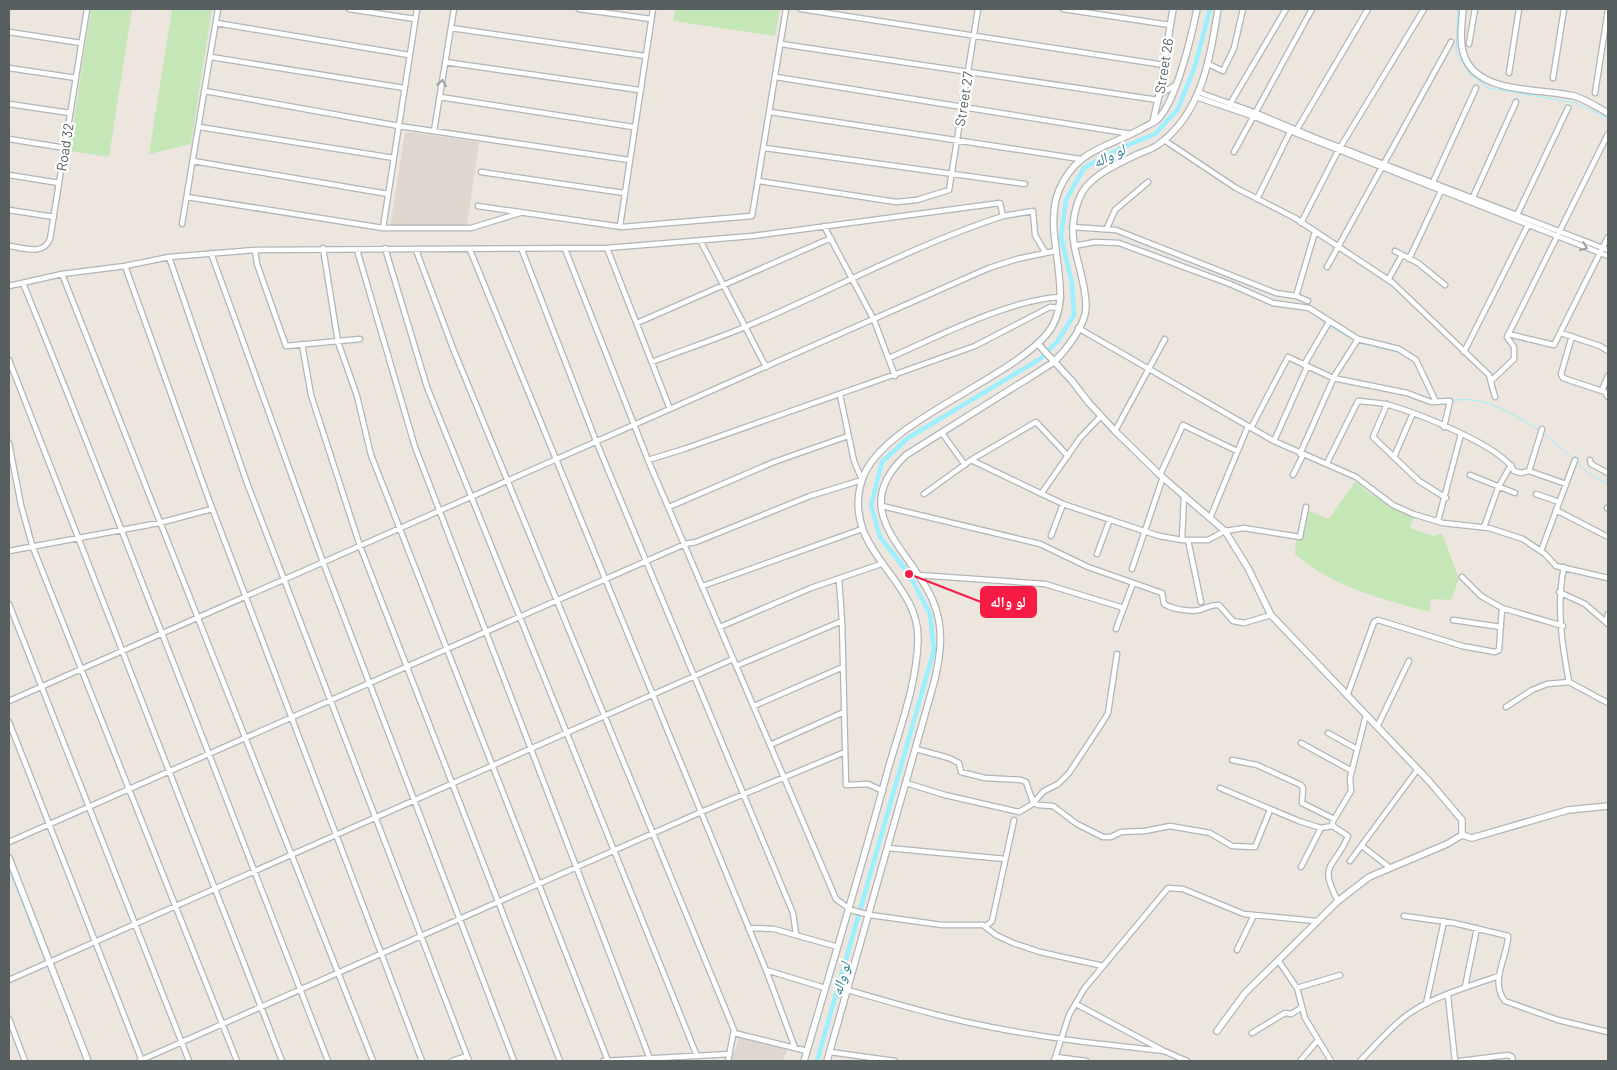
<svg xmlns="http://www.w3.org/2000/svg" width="1617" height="1070" viewBox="0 0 1617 1070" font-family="Barlow,'Noto Naskh Arabic',sans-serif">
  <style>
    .education { fill: #dfd7cf }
    .green { fill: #c5e7b8 }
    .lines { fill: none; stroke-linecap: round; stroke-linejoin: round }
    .stream { stroke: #9cefff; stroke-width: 1 }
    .canal { stroke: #9cefff; stroke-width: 4.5 }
    .minor-casing { stroke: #b0b5b8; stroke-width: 7 }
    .tertiary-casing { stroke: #b0b5b8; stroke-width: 8 }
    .minor { stroke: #fff; stroke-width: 4.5 }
    .tertiary { stroke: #fff; stroke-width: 5.5 }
    .oneway { stroke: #9b9fa0 }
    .labels { text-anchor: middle; stroke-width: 4.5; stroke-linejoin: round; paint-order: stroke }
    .street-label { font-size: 14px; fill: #585f61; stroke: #fff }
    .water-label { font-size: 15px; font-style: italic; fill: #2b7a93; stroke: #fff }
    .leader { fill: none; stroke: #f61b45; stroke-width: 2 }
    .callout-dot { fill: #f61b45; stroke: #fff; stroke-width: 2 }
    .callout { fill: #f61b45; stroke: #f61b45; stroke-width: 2 }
    .callout-label { font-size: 15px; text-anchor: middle; font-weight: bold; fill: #fff }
  </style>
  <rect width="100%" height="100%" fill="#ede6de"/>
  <!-- education -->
  <path class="education" d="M409,132L479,142L467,225L390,227L405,133Z
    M739,1037L788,1048L783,1061H732Z"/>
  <!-- green -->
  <path class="green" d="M91,9H132L109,157L69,151Z
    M172,9H212L191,144L149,154Z
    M675,9H780L775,36L673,21Z
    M1354,483H1358L1369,493L1414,517L1410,528L1434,536L1442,533L1459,579L1451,600L1431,599L1429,612C1383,599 1332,587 1295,554L1296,539L1302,538L1309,511L1329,519Z"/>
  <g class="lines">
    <!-- stream -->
    <path class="stream" d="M1458,9L1456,52L1469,73L1488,88L1576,103L1608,118
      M1063,245L1068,239
      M1205,277L1271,304
      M1299,309L1310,311L1326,324
      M1329,326L1359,343L1402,353
      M1451,401C1483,394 1513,414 1539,430
      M1542,432L1574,459
      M1577,462L1589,474L1608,484
      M9,869L45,961
      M48,966L85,1061"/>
    <!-- canal -->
    <path class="canal" d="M817,1061L934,650L930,614L909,574L880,537L871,505L882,462L908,438L1040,359L1057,342L1074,315L1072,283L1061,237L1066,200L1084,168L1121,148L1155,134L1178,109L1195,66L1210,9"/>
    <defs>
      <path id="minor" d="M349,9L415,19
        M579,9L651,19
        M801,9L1164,65
        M1063,9L1170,25
        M216,23L409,55
        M451,28L645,56
        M9,32L81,43
        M781,44L1158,100
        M1469,44L1475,9
        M211,57L404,88
        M445,62L639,90
        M1208,64L1223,71L1234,48L1243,9
        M9,68L76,78
        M1509,73L1519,9
        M776,77L1131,134
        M1553,78L1564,9
        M205,91L399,126L629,160
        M1198,92L1254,112L1316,138L1608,250
        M1595,93L1608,10
        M1159,95L1174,86
        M440,97L633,127
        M1196,97L1252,116L1608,256
        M9,104L70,113
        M1230,104L1286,9
        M770,112L1080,159
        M199,127L394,158
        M434,131L454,9
        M1296,131L1368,9
        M9,139L65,148
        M1164,140L1236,188L1295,218L1393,283L1489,375L1495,397
        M765,148L1025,184
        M1234,152L1312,9
        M193,161L388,194
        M481,172L624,193
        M9,175L59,183
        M759,181L896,202L917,200L949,190L978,9
        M1433,182L1476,88
        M187,197L383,228H471L520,213
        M1473,197L1516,102
        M1257,199L1290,132
        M478,206L622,227L752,216L786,9
        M9,210L54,217
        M1517,215L1568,108
        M1301,223L1338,151L1424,9
        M182,224L218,9
        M620,226L653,9
        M824,226L874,320L895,376
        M1072,227L1116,230L1276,293L1296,296L1308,301
        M383,228L417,9
        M1107,228L1115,210L1148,182
        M700,240L766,367
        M9,246C24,248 43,256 50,239L87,9
        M1074,246L1095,242L1119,243L1230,284L1273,303L1309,308L1358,339L1399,349L1416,360L1436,402
        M323,248L338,342L357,396L371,455L608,1061
        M385,248L427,387L697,1056
        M607,248L670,409
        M565,249L648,460L836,899L851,910L870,915L942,925H983L996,935L1013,943L1040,952L1103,966
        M255,250L257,264L286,346L360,339
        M357,250L415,447L650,1059
        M416,250L454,351L734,1030L728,1061
        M470,250L766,970L795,1048
        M522,250L596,441L793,913L796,934
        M1395,251L1418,263L1445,285
        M211,253L323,562L514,1061
        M169,257L247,483L469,1061
        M1409,259L1441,191
        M125,266L209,500L422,1061
        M1327,267L1451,42
        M1388,280L1402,255
        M23,283C128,541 227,802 328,1061
        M9,286L62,274
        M1296,296L1315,232
        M637,323L831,238
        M1078,328L1274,441L1356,477L1393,505L1413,514L1443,523L1489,528L1523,539L1545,554L1556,566L1608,578
        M1561,333L1600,346L1608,351
        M1508,334L1554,345L1608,237
        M1572,336L1561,374L1563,378L1605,392L1608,397
        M302,344L311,395L360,546L560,1061
        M1464,352L1528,225
        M889,358C937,337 1010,299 1061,297
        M9,360L282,1061
        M652,362C683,350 714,340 745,327C831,291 914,245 1003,216
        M1304,365L1329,322
        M1492,380L1514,359V347L1507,337L1608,134
        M1602,390L1608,376
        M1387,404L1373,437L1419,481L1446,498
        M1251,428L1288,357L1333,378L1407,393L1431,402L1450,401L1444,427
        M1115,431L1165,339
        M942,433L965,465
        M1274,441L1307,367
        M9,443L21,505L32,545L237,1061
        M1300,454L1335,375L1358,339
        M1394,457L1413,413
        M648,460L684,449L975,346L1050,307L1059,308
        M971,460L1063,504L1159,536L1182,540H1208L1225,531L1244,528L1300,537L1306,507
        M1590,460L1591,464L1608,473
        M1327,463L1358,401C1368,402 1379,402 1389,405C1417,413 1502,446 1514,471L1521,473L1529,471L1566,484
        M1529,471L1542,429
        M1160,475L1183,425L1237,451
        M1293,475L1303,455
        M1470,475L1515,493
        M924,494L971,460L1036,422L1068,456
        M1041,494L1080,438L1101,416
        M1536,494L1559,502
        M882,506L1040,544L1088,567L1162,593L1164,604C1172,609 1190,612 1199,610C1207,608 1211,604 1219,605L1233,621L1244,623L1271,615
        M669,507L774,462L848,436
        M1607,508H1608
        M1556,510L1608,537
        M1210,518L1248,426
        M1438,521L1461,434
        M1484,527L1498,488L1511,465
        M1051,536L1063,504
        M1182,540L1184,495
        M1188,540L1201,602
        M9,551L159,523L212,509
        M1541,551L1575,460
        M1097,554L1110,519
        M1564,567C1556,605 1562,645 1569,682L1608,703
        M1132,569L1163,477
        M918,575L1045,584L1124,608
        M1462,577L1481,596L1502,608L1563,626
        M839,580L842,621L846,785L868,784L883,791
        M703,586L862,529
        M1559,592L1585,604L1608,624
        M9,604L189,1061
        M1453,620L1501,627
        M1606,622L1608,614
        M720,627L811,588L881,564
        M1116,629L1133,583
        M736,666L842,621
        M1347,696L1374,622L1378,620L1462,646L1495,652L1499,650L1502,608
        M9,701L989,268L1017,259L1055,251
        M754,706L843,667
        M1506,707L1532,690L1547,684L1569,682
        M9,722L142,1061
        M1377,727L1409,661
        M1328,733L1357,749
        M1301,743L1352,771
        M770,745L844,712
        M916,749L949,758L959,763L961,772L985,778L1021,780L1026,782L1033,802L1038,805L1053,806L1077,824L1103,837H1111L1121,832L1145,831L1170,826L1210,833L1232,846L1255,847L1270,810
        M1232,760L1257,765L1301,785L1303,788L1302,803L1334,819
        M906,783L945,795L1019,812L1031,805L1044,791L1058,784L1069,773L1104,720L1108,713L1117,654
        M1220,788L1299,821L1321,828L1332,826
        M9,842L685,544L696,542L810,496L862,480L854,461L840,395
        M1362,846L1389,867
        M888,848L1005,859
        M1350,861L1418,769
        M1301,867L1321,828
        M1338,901C1317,862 1335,869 1348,836L1334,827L1332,823L1351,791L1350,778L1366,715
        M1404,916L1454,923L1508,936C1508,956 1489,982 1505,1001L1558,1020L1608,1032
        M986,926L992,921L1014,820
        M748,928L774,929L838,947
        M1237,950L1254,915
        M1278,960L1297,988L1305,1018L1331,1061
        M766,970L825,988
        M9,980L733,659
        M1465,987L1477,928
        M1297,988L1340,975
        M848,990C889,1002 929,1014 971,1023C1035,1037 1099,1044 1164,1051
        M1448,996L1455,1061
        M1076,1004L1164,1051L1187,1061
        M1426,1004L1444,921
        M9,1019L25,1061
        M734,1033L807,1051
        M1252,1033L1285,1013L1291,1014L1301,1008
        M830,1052L895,1061
        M1056,1057L1086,1061
        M139,1061L701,812L845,752
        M373,1061L62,274L125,266L169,257L255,250L607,248L752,236L1000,203L1003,216L1033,211L1035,235L1045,252
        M452,1061L467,1056
        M603,1061L730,1054
        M1054,1061L1069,1015L1084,989L1168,888L1183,889L1244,914L1316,921
        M1300,1061L1318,1040
        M1360,1061C1376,1045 1391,1026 1410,1013C1433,997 1472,985 1499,976
        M1460,1061L1508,1055L1512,1057L1513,1061"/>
      <path id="tertiary" d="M1463,9C1462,23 1459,41 1464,55C1477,95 1541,88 1574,96C1585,99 1597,107 1608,113
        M1153,122L1159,95L1173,9
        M1038,344L1072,381L1089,403L1115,431L1160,475L1225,531L1248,568L1271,615L1429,781L1462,820V835L1447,844L1369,877L1338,901L1245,993L1217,1031
        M1462,835L1472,838L1568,810L1608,806
        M9,858L88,1061
        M804,1061C832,965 861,870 887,773C899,730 917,685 918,639C919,578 840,550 862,480C880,423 1004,383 1046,335C1080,297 1040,237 1059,190C1076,150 1106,148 1141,129C1146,126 1153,123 1157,120C1176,103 1192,34 1197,9
        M827,1061L935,679C941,652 944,627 933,601C912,550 845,512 906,455L1054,362C1066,350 1086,325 1086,307C1086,267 1062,243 1079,199C1087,176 1118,164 1138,154C1145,151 1153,149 1159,144C1202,113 1210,58 1218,9"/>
    </defs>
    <!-- minor casing -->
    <use href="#minor" class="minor-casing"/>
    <!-- tertiary casing -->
    <use href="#tertiary" class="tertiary-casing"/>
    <!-- minor -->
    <use href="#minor" class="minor"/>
    <!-- tertiary -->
    <use href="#tertiary" class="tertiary"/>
  </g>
  <!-- one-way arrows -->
  <defs><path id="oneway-chevron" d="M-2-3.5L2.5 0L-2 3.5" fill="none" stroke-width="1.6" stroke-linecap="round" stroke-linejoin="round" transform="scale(1.25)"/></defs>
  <g class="oneway">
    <use href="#oneway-chevron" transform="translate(442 83) rotate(-81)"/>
    <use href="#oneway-chevron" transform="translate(1584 247) rotate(22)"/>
  </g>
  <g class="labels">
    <!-- street labels -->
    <g class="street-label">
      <text transform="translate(1164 66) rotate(-81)" y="5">Street 26</text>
      <text transform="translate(964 99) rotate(-81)" y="5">Street 27</text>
      <text transform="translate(65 147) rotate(-81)" y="5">Road 32</text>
    </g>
    <!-- water labels -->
    <g class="water-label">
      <text transform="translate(1109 156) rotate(-26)" y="5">لو واله</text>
      <text transform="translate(841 979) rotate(-74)" y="5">لو واله</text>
    </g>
  </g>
  <!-- callouts -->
  <path class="leader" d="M909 574L981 602"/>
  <circle class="callout-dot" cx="909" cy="574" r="5"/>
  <rect class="callout" x="981" y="587" width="55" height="30" rx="5"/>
  <g class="callout-label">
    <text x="1008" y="607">لو واله</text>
  </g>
  <!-- border -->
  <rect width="1617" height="1070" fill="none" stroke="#585f61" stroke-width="20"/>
</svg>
